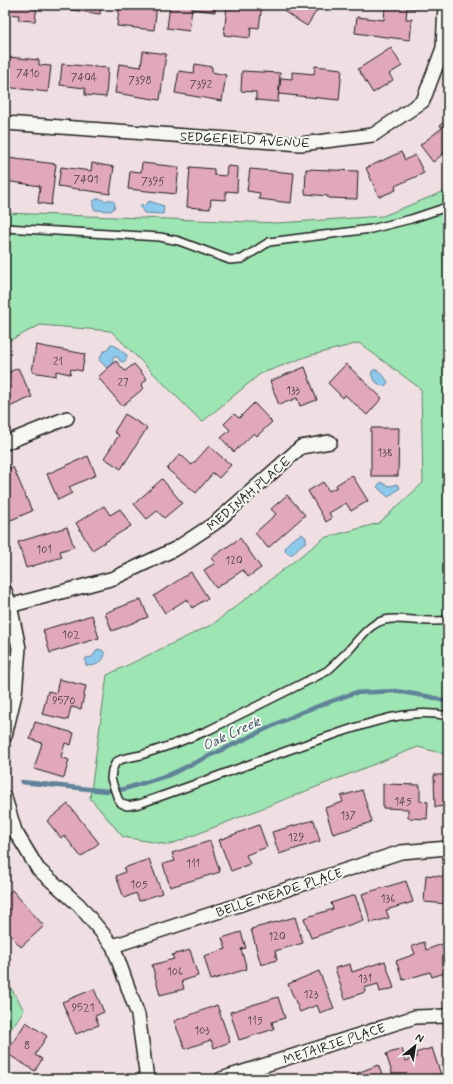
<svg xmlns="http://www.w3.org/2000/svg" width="453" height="1084" viewBox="0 0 453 1084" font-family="Mynerve,sans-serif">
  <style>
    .green { fill: #9de5b3; stroke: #5c8068 }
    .water { fill: #8dc8ed; stroke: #608399 }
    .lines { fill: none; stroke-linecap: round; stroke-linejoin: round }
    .stream { stroke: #608399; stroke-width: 4.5 }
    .building { fill: #e1a8bb; stroke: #1c1c1c }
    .lane-casing { stroke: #1c1c1c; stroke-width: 10 }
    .street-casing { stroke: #1c1c1c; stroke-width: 16 }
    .lane { stroke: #f6f6f2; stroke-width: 7 }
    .street { stroke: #f6f6f2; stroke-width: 13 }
    .labels { text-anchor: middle; stroke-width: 4; stroke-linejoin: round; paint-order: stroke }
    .number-label { font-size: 11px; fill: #4d3f44 }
    .street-label { font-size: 13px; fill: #1c1c1c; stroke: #f6f6f2 }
    .water-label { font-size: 14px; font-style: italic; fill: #445865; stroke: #f6f6f2 }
  </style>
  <rect width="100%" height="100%" fill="#f0dfe2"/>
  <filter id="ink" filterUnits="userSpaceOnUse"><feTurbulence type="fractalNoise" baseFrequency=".025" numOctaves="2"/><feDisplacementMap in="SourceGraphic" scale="8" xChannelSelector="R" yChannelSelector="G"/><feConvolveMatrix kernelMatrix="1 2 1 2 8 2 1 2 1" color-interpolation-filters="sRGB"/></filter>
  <g filter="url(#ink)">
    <!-- green -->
    <path class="green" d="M448,188V755L418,747L169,845L123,837L90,798L107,675L213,624L324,538L379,523L423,483L421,389L359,343L308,356L260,374L202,422L111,331L40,325L5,343V213L278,223L383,216L445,191Z
      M5,978L24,1010L5,1038Z"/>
    <!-- water -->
    <path class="water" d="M99,198L105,201C110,199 111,199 115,203L114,208L111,211L95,210L93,207V201Z
      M149,201L164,206L163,214L144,213L140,206L142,204L144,206Z
      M112,344C117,346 122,352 127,355L126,360L125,361L123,362L120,361L118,357H114L113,359V363L107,368L99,360L103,352L107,350L110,345Z
      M373,370H377L383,375L388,382L386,385L382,386L376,382L371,374Z
      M381,482C387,486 391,487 397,484L400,488L388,497L377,487Z
      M302,534L306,538V542C303,544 300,546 298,548C294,552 295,555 288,554L285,550C286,542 295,537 302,534Z
      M98,649L102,650L105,653C105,661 95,668 86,665L85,661L86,658L92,657Z"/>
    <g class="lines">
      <!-- stream -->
      <path class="stream" d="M22,782L107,791L124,789L169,775L302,712L354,693L396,691L431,697L448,702"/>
    </g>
    <!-- building -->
    <path class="building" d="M5,5H52L51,8L37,6L35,21L18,20L19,15L5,14Z
      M66,5H101L100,14L65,9Z
      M131,5H157L154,30L117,26L119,9L131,10Z
      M170,5H215V12L192,9L189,31L167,28Z
      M227,5H262L259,28L251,27L250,38L224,35Z
      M290,5H320L307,26L285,12Z
      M381,5H416L415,9L407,8L406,19H412L410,40L355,33L357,17L384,20L385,7L380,6Z
      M391,48L402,66L389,74L393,80L373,93L358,69Z
      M143,51L166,54L160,100L115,93L119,64L141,67Z
      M8,57L39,60V65L51,66L48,92L5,87Z
      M62,64L108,68L106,97L85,95V88L60,85Z
      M195,64L212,67V72L226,75L222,101L175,93L179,71L194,73Z
      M315,66L342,69L339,100L279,94L281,78L292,79V72L314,74Z
      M242,71L280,73L278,102L256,100V92L241,91Z
      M448,118V150L433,162L420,145L442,128L440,125Z
      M401,152L405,160L415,155L424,173L395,186L396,190L379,197L366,168Z
      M8,158L56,164L51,205L38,203L40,186L5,181Z
      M92,163L114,167L110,194L58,186L61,167L91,171Z
      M142,163L179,167L176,194L128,189L130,171L141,172Z
      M227,166L238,167L237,192L226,191V200L211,199L210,209L187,207L190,167L214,169V175L226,176Z
      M250,169L294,173L291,203L259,199L260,193L247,191Z
      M306,169L358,171L357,199L328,198V196L305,194Z
      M36,345L85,354L82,371L71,369L70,374L56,371V376L32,372Z
      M116,361L125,371L134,364L147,379L141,385L144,388L122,406L98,377Z
      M346,364L382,398L367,415L345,395L343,398L328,383Z
      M305,367L317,400L300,406L297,398L279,405L270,381Z
      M18,368L32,397L9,407L6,401L5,402V374Z
      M254,403L272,422L257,436L254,433L234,452L221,438L230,430L224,424L234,414L239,418Z
      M125,414L147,428L121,469L104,458L119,435L114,432Z
      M371,428H399L398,476H371Z
      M209,446L231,465L219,478L213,473L196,493L167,469L180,454L192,465Z
      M88,456L96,475L69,487L72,493L58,500L47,474Z
      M13,467L32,511L11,520L5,505V471Z
      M352,475L368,501L351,511L346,503L329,513L332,518L326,522L308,491L323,482L329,491L337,487L336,485Z
      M162,479L182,503L164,518L157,511L147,519L134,504Z
      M287,495L305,515L268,548L255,533L276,514L271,509Z
      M104,506L110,515L120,509L131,526L92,550L76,523Z
      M67,527L74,547L60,551L62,557L26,568L18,542Z
      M240,538L261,568L248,577L243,570L216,588L204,570L215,563L211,558Z
      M191,572L208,598L192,608L187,599L165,613L154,596Z
      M141,599L148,617L112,631L105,613Z
      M92,615L99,638L50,653L43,630Z
      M59,679L86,686L81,709L71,707L68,720L42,714L48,691L56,693Z
      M35,722L74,733L71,745L65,743L61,757L69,760L64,778L34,769L42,743L30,739Z
      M434,775H448V806L435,807Z
      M383,784L420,785V801L428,802L427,819L408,818V809L383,808Z
      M362,790L372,822L333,834L325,808L343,802L341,796Z
      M68,804L99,843L81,857L64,835L61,838L47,821Z
      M314,820L320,841L279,854L272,832Z
      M259,825L267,847L246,855L250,864L231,871L219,840Z
      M210,841L220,872L170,887L163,864L175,861L172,853Z
      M149,859L162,893L139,901L136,893L124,898L116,876L125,872L124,868Z
      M426,875L448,877V904L424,902Z
      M406,881L413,902L386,910L389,918L371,923L362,894Z
      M12,890L44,926L21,947L5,929V897Z
      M355,895L364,920L311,938L304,918L333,909L331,903Z
      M295,917L303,943L275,951L277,960L261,965L251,929Z
      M241,932L246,948L241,949L247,969L211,980L204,956L226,949L222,938Z
      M424,942L426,950L442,944L448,962V972L432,977L430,972L403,980L396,961L415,954L412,946Z
      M190,950L198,976L182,981L184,989L160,995L152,965L174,959L172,955Z
      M385,961L394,988L380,992L378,984L364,988L365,992L345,999L335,968L350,964L352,972Z
      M319,971L334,1008L320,1013L317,1005L300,1012L288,984Z
      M94,989L104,1012L95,1016L99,1025L76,1034L62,1002Z
      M278,997L285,1018L272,1022L274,1029L239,1040L230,1012Z
      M217,1005L230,1042L214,1048L211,1040L185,1049L174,1021Z
      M26,1022L47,1036L35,1055L42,1059L35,1071L6,1053Z
      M432,1048L442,1078L425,1079L424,1076L413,1079H394L386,1054L402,1049L406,1061L417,1057L415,1053Z
      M378,1065L384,1079H342Z"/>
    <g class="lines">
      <defs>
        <path id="lane" d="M5,228L160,237L179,241L230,260L242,259L269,242L371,229L411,219L441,209L448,205
          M448,620C430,623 411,619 393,619C372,619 362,636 349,650C342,657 335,664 327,671L209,730L174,744L141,755L122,759L116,762L112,770L111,779L118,799L121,803L127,806L139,804C176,791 213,778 250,764C277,754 303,745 330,736C366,724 410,707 448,716"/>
        <path id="street" d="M5,123L301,144L373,135L423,101L443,48L445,5
          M5,443L67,418
          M5,591L10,605L19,648L15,694L5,736
          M5,607L114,578L177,548L215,523L301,447L330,442
          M5,798L15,831L38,869L79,905L113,946L138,1015L147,1079
          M113,946L401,852L448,848
          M221,1079L415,1017L448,1016"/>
      </defs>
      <!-- lane casing -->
      <use href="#lane" class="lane-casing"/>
      <!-- street casing -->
      <use href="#street" class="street-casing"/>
      <!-- lane -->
      <use href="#lane" class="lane"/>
      <!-- street -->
      <use href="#street" class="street"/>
    </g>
  </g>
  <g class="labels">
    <!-- number labels -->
    <g class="number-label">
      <text x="28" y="77">7410</text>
      <text x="84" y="81">7404</text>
      <text x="140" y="84">7398</text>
      <text x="201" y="88">7392</text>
      <text x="86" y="183">7401</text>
      <text x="153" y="185">7395</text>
      <text x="58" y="365">21</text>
      <text x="123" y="386">27</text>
      <text x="293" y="394">133</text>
      <text x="385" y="456">138</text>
      <text x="44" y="553">101</text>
      <text x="234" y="564">120</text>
      <text x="71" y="638">102</text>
      <text x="64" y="704">9570</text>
      <text x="403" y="805">145</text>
      <text x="348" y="819">137</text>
      <text x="296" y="841">129</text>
      <text x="193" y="867">111</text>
      <text x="139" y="888">105</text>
      <text x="388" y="902">136</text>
      <text x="277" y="940">120</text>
      <text x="175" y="975">106</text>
      <text x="365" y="982">131</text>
      <text x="311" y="998">123</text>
      <text x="83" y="1011">9521</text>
      <text x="255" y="1024">115</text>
      <text x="202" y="1034">103</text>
      <text x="27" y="1049">8</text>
    </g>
    <!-- street labels -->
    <g class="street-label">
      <text transform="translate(245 139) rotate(3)" y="5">SEDGEFIELD AVENUE</text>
      <text transform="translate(248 493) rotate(-41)" y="5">MEDINAH PLACE</text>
      <text transform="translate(279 892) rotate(-18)" y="5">BELLE MEADE PLACE</text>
      <text transform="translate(334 1043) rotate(-18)" y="5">METAIRIE PLACE</text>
    </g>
    <!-- water labels -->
    <g class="water-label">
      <text transform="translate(231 733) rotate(-25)" y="5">Oak Creek</text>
    </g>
  </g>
  <!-- margin -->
  <rect width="453" height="1084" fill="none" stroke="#f6f6f2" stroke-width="20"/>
  <rect x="10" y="10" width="433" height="1064" fill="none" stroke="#1c1c1c" stroke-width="1.5" filter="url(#ink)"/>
  <!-- north arrow -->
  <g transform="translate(415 1046) rotate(30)" stroke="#f6f6f2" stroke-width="3" paint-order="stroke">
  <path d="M0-3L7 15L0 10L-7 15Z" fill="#1c1c1c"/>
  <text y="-6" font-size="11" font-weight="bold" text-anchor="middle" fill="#1c1c1c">N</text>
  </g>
</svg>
